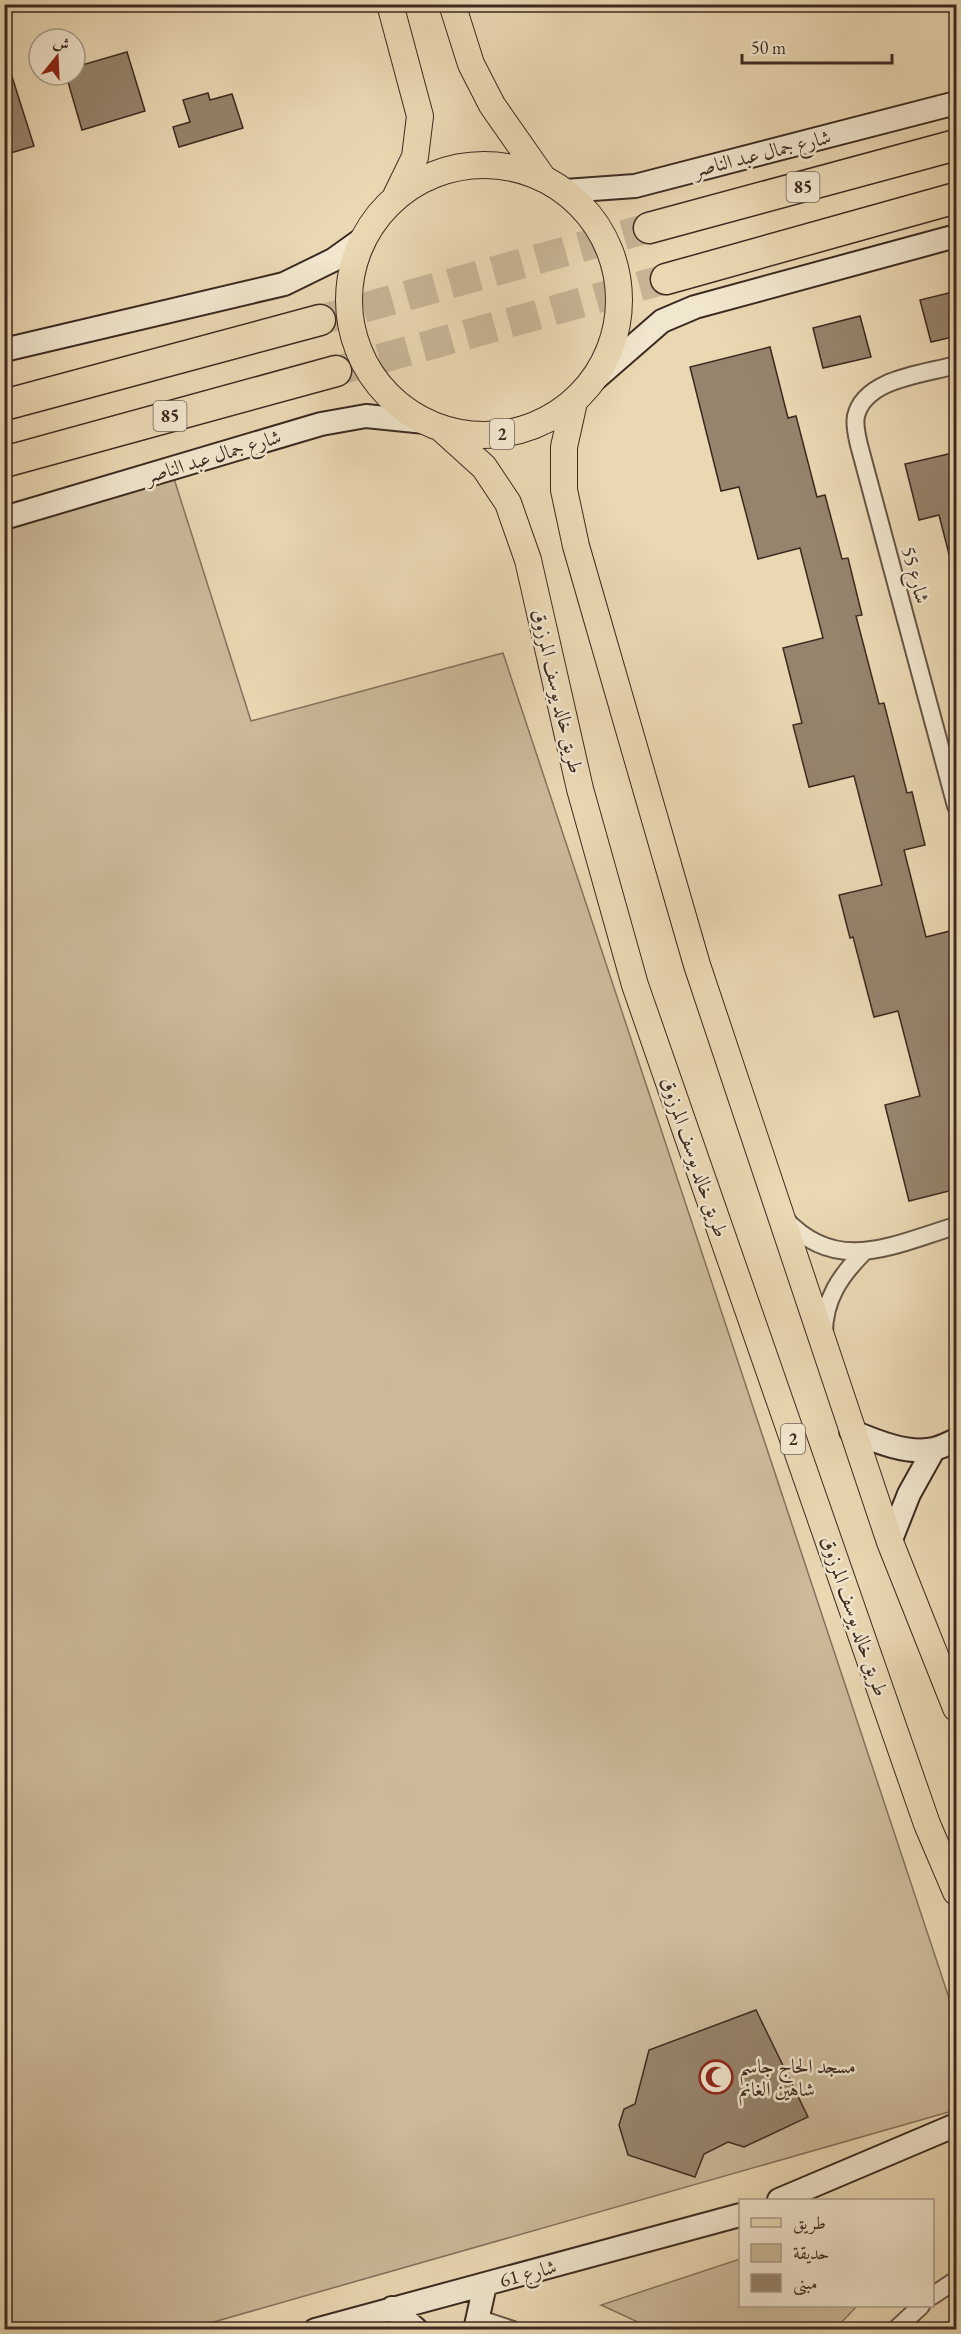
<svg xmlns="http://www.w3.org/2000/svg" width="961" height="2334" viewBox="0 0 961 2334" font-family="'EB Garamond',Amiri,serif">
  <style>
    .green { fill: #ccba9a; stroke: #84725e; stroke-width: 1.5 }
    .building { fill: #96846d; stroke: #3c2a21; stroke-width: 1.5 }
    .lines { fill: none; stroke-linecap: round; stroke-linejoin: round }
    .highway-tunnel { stroke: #c7b596; stroke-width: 30; stroke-dasharray: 30 15; stroke-linecap: butt }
    .street-casing { stroke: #685646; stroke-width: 20 }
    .secondary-casing { stroke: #3c2a21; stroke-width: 26 }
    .primary-casing { stroke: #3c2a21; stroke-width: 28 }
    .highway-casing { stroke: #3c2a21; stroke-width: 33 }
    .street { stroke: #f1e6ce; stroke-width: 16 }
    .secondary { stroke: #f1e6ce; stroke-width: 22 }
    .primary { stroke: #ead8b3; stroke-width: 26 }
    .highway { stroke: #ead8b3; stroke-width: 30 }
    .labels { text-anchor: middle; stroke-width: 5; stroke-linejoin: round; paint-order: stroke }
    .shield { fill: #f1e6ce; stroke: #726255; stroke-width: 1.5 }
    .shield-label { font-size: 18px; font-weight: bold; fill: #3c2a21 }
    .street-label { font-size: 20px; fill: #3c2a21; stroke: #f1e6ce }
    .poi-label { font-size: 20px; fill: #3c2a21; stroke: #f1e6ce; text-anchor: start }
  </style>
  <rect width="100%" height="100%" fill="#ead8b3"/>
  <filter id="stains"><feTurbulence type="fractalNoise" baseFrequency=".00333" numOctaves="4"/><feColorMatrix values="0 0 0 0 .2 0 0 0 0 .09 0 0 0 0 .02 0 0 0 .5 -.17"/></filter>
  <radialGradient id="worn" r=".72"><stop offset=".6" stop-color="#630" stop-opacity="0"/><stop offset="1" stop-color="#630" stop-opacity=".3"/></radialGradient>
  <!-- green -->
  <path class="green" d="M170,466L251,721L503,653L956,2019V2110L189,2329L5,2330V509Z
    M740,2259V2306H857L835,2329H653L601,2305Z"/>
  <!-- building -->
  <path class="building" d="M127,52L145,111L82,130L66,75H75V67Z
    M4,64H8L34,146L4,155Z
    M208,93L210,100L232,94L243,128L179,147L173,127L190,122L183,100Z
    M957,291V336L931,342L920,300Z
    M860,316L871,357L823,368L813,328Z
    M770,347L788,418L796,416L817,497L825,495L842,559L848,558L862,615L856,616L879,704L884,703L907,793L912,792L925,845L904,850L926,937L954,930L957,940V1189L909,1201L885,1105L920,1096L898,1011L874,1017L853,937L850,938L839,895L882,885L854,776L809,787L793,725L802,723L783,648L823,638L800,548L758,559L739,487L721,491L690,367Z
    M957,452V562H951L939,515L919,520L905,464Z
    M756,2010L808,2117L744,2147L728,2142L704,2154L695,2177L628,2155L619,2125L624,2109L635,2104L649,2050Z"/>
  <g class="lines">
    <!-- highway-tunnel -->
    <path class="highway-tunnel" d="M320,320L649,228
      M336,371L666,279"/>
    <defs>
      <path id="street" d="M4,5L8,4
        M956,365C925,374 865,378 856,416C854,425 857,436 859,445L956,806
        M785,1219C838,1276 894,1244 956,1226
        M824,1333C824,1300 840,1276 863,1253
        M932,2296L956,2280
        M477,2318L513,2330
        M895,2330L921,2306"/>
      <path id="secondary" d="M565,191L635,186L956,103
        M4,350L284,284L333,260L361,240
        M593,381L662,321L695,307L956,236
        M4,518L321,424L366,416L425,422
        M851,1431C875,1441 908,1455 934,1449C942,1447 950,1443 956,1440
        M890,1542L909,1494L934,1449
        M779,2200L956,2125
        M392,2308L417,2330
        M315,2330L740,2215
        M475,2330L485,2285"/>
      <path id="primary" d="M390,4L420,116L415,157L396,196
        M452,4L471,64L492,105L543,178
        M349 300a135 135 0 1 1 270 0a135 135 0 1 1-270 0Z
        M574,402L564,447V490L576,546L697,965L890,1542L956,1708
        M442,429L484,467L508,503L528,560L580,789L635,985L927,1824L956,1892"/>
      <path id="highway" d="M649,228L956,145
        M666,279L956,198
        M4,405L320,320
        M4,462L336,371"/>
    </defs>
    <!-- street casing -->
    <use href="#street" class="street-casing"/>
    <!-- secondary casing -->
    <use href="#secondary" class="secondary-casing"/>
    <!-- primary casing -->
    <use href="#primary" class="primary-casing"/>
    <!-- highway casing -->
    <use href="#highway" class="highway-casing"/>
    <!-- street -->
    <use href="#street" class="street"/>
    <!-- secondary -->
    <use href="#secondary" class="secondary"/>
    <!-- primary -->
    <use href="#primary" class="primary"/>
    <!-- highway -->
    <use href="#highway" class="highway"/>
  </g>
  <!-- icons -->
  <defs>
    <symbol id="mosque-ring" viewBox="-11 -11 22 22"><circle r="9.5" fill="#f1e6ce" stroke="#8f2418" stroke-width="1.5"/><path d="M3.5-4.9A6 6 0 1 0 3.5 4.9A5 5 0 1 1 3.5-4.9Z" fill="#8f2418"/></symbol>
  </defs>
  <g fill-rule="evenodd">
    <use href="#mosque-ring" x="697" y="2058" width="38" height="38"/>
  </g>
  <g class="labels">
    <!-- shield labels -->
    <g class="shield">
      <rect x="786.5" y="172" width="33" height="30" rx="4.5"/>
      <rect x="153.5" y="401" width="33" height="30" rx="4.5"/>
      <rect x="490" y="419" width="24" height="30" rx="4.5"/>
      <rect x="781" y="1424" width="24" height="30" rx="4.5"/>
    </g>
    <g class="shield-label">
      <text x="803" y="193">85</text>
      <text x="170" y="422">85</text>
      <text x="502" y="440">2</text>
      <text x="793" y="1445">2</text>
    </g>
    <!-- street labels -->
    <g class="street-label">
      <text transform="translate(762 153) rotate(-14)" y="7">شارع جمال عبد الناصر</text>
      <text transform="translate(213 456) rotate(-17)" y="7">شارع جمال عبد الناصر</text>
      <text transform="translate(916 575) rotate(75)" y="7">شارع 55</text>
      <text transform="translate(558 691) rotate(77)" y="7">طريق خالد يوسف المرزوق</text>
      <text transform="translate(695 1157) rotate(71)" y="7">طريق خالد يوسف المرزوق</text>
      <text transform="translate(855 1616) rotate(71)" y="7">طريق خالد يوسف المرزوق</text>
      <text transform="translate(528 2273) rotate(-15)" y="7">شارع 61</text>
    </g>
    <!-- poi labels -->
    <g class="poi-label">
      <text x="739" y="2073">مسجد الحاج جاسم<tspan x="739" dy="23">شاهين الغانم</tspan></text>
    </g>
  </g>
  <!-- margin -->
  <rect width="961" height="2334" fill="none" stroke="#ead8b3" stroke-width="24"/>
  <rect x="6" y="6" width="949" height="2322" fill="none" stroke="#3c2a21" stroke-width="3"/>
  <rect x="12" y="12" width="937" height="2310" fill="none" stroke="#3c2a21" stroke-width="1.5"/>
  <!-- legend -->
  <rect x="739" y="2199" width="195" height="108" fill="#f1e6ce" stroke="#a99b89" stroke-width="1.5"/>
  <rect x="751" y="2218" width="30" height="9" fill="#ead8b3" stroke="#a99b89" stroke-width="1.5"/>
  <text x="793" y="2229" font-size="18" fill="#3c2a21">طريق</text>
  <rect x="751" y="2244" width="30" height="18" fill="#ccba9a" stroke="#a99b89" stroke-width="1.5"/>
  <text x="793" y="2259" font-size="18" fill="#3c2a21">حديقة</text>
  <rect x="751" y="2274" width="30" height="18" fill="#96846d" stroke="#a99b89" stroke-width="1.5"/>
  <text x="793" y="2289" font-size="18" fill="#3c2a21">مبنى</text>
  <!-- north arrow -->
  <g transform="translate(57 57) rotate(18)"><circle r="28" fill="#f1e6ce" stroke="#a99b89" stroke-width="1.5"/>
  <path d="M0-4.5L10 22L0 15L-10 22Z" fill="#8f2418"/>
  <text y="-9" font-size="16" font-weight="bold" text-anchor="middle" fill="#3c2a21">ش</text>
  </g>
  <!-- scale -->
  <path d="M742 54v9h150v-9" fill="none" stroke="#3c2a21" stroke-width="3"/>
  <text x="751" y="54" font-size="18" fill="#3c2a21" stroke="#f1e6ce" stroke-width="4.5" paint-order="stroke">50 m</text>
  <rect width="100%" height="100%" filter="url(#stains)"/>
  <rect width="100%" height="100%" fill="url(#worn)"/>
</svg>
